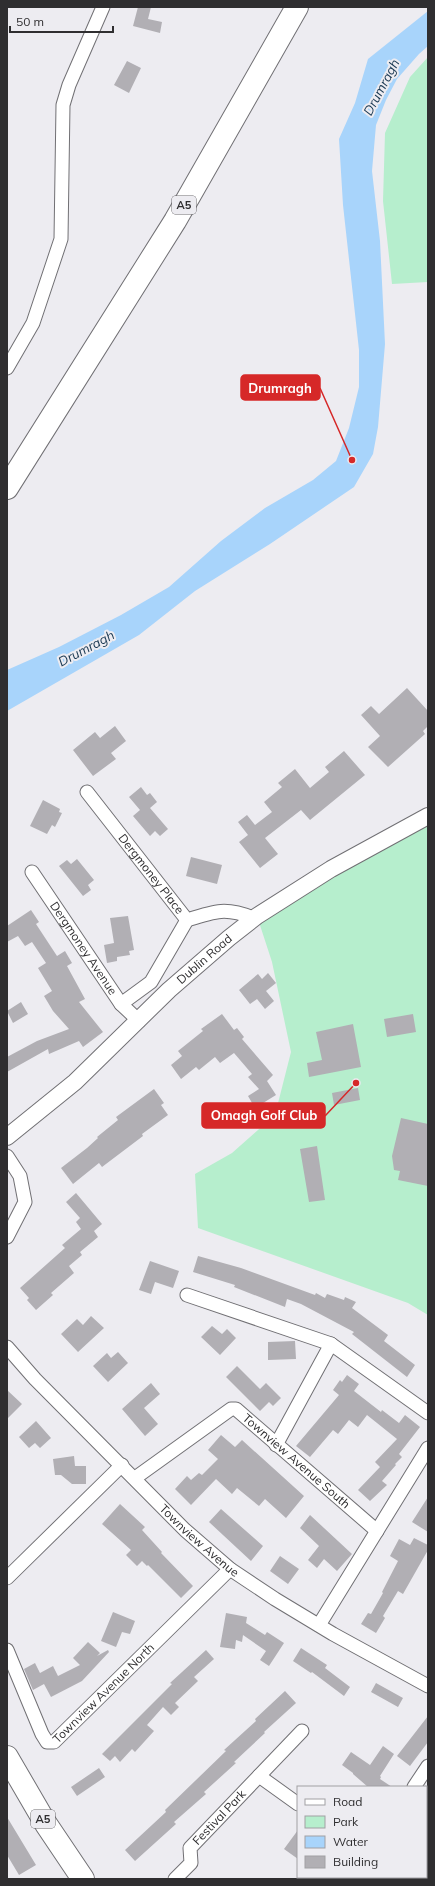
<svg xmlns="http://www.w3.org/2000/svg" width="435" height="1886" viewBox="0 0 435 1886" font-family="Mulish,sans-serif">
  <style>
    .green { fill: #b6eecd }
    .water { fill: #a8d4fb }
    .building { fill: #b1afb4 }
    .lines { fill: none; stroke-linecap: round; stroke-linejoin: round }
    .minor-casing { stroke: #717074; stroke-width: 15 }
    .tertiary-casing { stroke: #717074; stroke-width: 18 }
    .trunk-casing { stroke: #717074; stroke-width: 24 }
    .minor { stroke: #fff; stroke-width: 13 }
    .tertiary { stroke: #fff; stroke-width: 16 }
    .trunk { stroke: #fff; stroke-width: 22 }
    .labels { text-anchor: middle; stroke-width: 4; stroke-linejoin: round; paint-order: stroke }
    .shield { fill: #edecf1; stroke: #68676a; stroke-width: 1 }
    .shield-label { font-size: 11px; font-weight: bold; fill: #2f2e30 }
    .street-label { font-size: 12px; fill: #2f2e30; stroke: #edecf1 }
    .water-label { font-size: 13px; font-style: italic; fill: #183751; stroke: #edecf1 }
    .leader { fill: none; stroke: #d62828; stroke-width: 1.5 }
    .callout-dot { fill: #d62828; stroke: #edecf1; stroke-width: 1.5 }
    .callout { fill: #d62828; stroke: #d62828; stroke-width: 1.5 }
    .callout-label { font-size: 13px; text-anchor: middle; font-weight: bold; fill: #fff }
  </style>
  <rect width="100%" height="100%" fill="#edecf1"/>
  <!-- green -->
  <path class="green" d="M428,57V282L392,284L383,201L385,133L410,77Z
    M428,816V1315L408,1303L198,1228L195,1174L232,1153L275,1115L291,1052L272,962L257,916Z"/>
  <!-- water -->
  <path class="water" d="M428,11V46L419,54L397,79L386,100L376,125L372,171L380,241L385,344L378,427L373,454L354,487L270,544L195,591L139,635L7,711V670L59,647L121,615L169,587L221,541L265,508L313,480L336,461L349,428L359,387V350L343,205L339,139L355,103L368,59Z"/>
  <!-- building -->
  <path class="building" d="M138,7H151L148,19L162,22L160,33L133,26Z
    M127,61L141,68L129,93L114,85Z
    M407,688L428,711V726L423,731L425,734L388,767L368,747L380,736L361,715L371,706L379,714Z
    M115,726L126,741L111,753L116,759L93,776L73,750L95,732L100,738Z
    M344,751L365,775L310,820L301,810L265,838L278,854L260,868L239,842L248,835L238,822L247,815L255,825L272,812L264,802L282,787L278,783L295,769L310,788L329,772L325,767Z
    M141,787L147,795L150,793L157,802L150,808L168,829L160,836L155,831L150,836L133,816L140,810L129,797Z
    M43,800L60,809L59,812L62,813L55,827L52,825L47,834L30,826Z
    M191,857L222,865L217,884L186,876Z
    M77,859L94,880L88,885L91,890L83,896L59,866L67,860L71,864Z
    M31,910L39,922L36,924L57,956L65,951L72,963L67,966L85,999L79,1002L103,1032L83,1047L79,1041L49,1054L48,1049L7,1072V1057L37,1041L69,1029L53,1011L44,996L52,991L38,968L46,963L32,942L25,946L18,936L7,942V926Z
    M128,916L134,950L129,951L130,955L117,957V961L107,963L104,945L114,943L110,918Z
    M268,973L276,983L266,991L274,1001L265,1009L257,999L250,1004L239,990L258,974L262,979Z
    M21,1002L28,1014L13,1023L7,1011Z
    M222,1014L234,1030L237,1028L244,1037L242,1039L273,1075L267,1081L276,1095L255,1108L248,1096L259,1089L248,1077L252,1074L234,1053L220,1063L215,1057L199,1070L196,1067L181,1079L171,1065L182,1056L178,1051L203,1031L201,1029Z
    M413,1014L416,1032L387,1037L384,1019Z
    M353,1024L361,1067L309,1077L307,1063L322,1060L316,1032Z
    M358,1088L360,1100L334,1105L332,1093Z
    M154,1089L164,1103L161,1105L168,1115L142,1134L143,1136L102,1167L99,1163L73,1184L61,1168L87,1148L98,1138L97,1137L118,1120L116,1117Z
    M401,1118L428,1124V1186L398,1180L400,1171L394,1170L392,1156Z
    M317,1146L325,1200L309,1202L300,1149Z
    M76,1193L102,1224L94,1231L98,1237L80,1252L82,1255L69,1266L74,1273L51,1293L53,1295L36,1310L27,1300L29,1298L20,1288L65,1248L62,1245L81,1229L76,1222L80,1218L66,1202Z
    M198,1256L241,1268L315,1295L316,1293L325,1298L327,1294L344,1300L345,1297L356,1302L352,1308L388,1335L384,1341L415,1365L407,1377L352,1334L354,1332L301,1304L287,1299L285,1307L234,1287L235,1285L193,1272Z
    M150,1261L179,1271L173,1288L155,1282L151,1294L139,1290Z
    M91,1316L104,1328L78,1352L61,1334L77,1319L83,1325Z
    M212,1326L222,1334L227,1329L236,1338L220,1355L201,1337Z
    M295,1341L296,1359L268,1360V1342Z
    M118,1352L128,1363L108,1382L93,1366L107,1353L111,1358Z
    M237,1366L260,1389L266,1383L281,1398L273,1406L269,1402L260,1411L226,1377Z
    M347,1375L359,1384L354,1391L381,1412L382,1410L399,1423L405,1415L420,1427L399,1454L402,1457L395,1464L396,1465L382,1481L387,1485L370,1501L358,1490L380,1467L375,1462L397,1439L367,1415L358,1427L349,1420L338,1434L333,1430L310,1457L296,1446L339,1395L333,1390L340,1380L342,1382Z
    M151,1383L160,1394L144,1408L158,1424L145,1436L122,1409Z
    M7,1390L22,1404L7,1419Z
    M36,1421L51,1438L40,1448L35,1443L29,1448L19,1437Z
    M221,1435L235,1447L242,1440L304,1496L286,1518L265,1499L259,1506L237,1488L232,1494L216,1479L191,1505L175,1489L187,1476L191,1480L199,1473L202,1475L218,1459L208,1450Z
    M74,1456L75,1466H86V1484H72L61,1475H55L53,1459Z
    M428,1497V1532L412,1522Z
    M120,1504L145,1527L142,1530L162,1552L161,1553L193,1586L181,1598L148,1565L147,1566L142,1561L137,1566L126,1555L131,1550L102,1524Z
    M221,1509L263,1546L251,1561L209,1522Z
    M310,1515L352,1554L337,1571L324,1559L317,1568L308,1560L319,1546L300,1528Z
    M414,1538L428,1545V1550L403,1594L398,1591L383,1616L385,1618L376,1633L361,1624L368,1613L371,1614L383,1593L382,1592L398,1561L390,1556L399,1539L410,1545Z
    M280,1556L299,1569L288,1584L270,1571Z
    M113,1612L135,1621L130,1634L122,1632L116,1647L101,1641Z
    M226,1613L247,1617L246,1623L265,1635L267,1632L284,1643L269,1666L260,1660L266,1651L243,1635L242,1642L236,1640L235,1649L220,1647Z
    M88,1642L100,1653L97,1656L108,1650L109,1652L82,1681L51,1697L44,1684L33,1690L24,1669L35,1663L40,1673L53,1666L58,1676L80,1665L73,1658Z
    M301,1648L327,1665L325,1668L350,1687L344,1696L312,1672L311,1673L293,1661Z
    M206,1650L214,1659L194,1677L198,1681L175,1703L179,1707L171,1715L163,1707L147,1725L154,1731L135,1752L132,1749L120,1762L115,1756L110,1761L102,1754L172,1684L170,1683Z
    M376,1683L403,1698L398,1707L371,1692Z
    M285,1691L296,1703L264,1732L265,1733L234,1762L236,1763L204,1792L206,1794L174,1822L176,1824L135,1861L125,1850L166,1812L165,1810L226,1751L224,1750L256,1721L255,1719Z
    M428,1716V1742L410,1766L397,1756Z
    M383,1746L394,1754L380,1776L381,1777L380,1779L392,1787H368L353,1774V1773L342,1765L351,1752L370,1765Z
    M99,1768L105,1777L77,1796L71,1787Z
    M7,1817L36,1865L19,1875L7,1855Z
    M298,1830V1859L284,1849Z"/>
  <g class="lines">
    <defs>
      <g id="minor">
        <path d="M7,368L33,323L61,239L63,105L69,85L103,7"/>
        <path id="s1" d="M87,792L187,920C215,911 226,907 253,918"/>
        <path id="s2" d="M32,872L121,1004L139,1021"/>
        <path d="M121,1004L151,982L187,920"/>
        <path d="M7,1156L20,1176L25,1202L7,1237"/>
        <path d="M187,1295L331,1344L428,1413"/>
        <path id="s3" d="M7,1347L35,1379L185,1530L230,1569L275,1599L333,1634L428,1686"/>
        <path d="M276,1445L331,1344"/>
        <path id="s4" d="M135,1478L231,1409H236L377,1531"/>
        <path d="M7,1578L122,1465"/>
        <path d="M319,1625L428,1448"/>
        <path id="s5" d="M7,1650L42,1734L47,1742H54L230,1569"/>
        <path d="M259,1776L298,1804"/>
        <path d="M414,1787L428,1766"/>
        <path id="s6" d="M175,1879L191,1863L190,1848L302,1731"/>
      </g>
      <g id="tertiary">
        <path id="s7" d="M7,1137L75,1082L169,990L229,938L257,916L331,869L428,816"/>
      </g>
      <path id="trunk" d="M7,488L175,221L297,7
        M7,1757L46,1824L83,1879"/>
    </defs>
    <!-- minor casing -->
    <use href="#minor" class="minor-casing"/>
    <!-- tertiary casing -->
    <use href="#tertiary" class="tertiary-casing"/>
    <!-- trunk casing -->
    <use href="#trunk" class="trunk-casing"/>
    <!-- minor -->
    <use href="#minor" class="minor"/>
    <!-- tertiary -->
    <use href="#tertiary" class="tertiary"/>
    <!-- trunk -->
    <use href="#trunk" class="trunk"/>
  </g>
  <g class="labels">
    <!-- shield labels -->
    <g class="shield">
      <rect x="172" y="196" width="24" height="18" rx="3"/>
      <rect x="31" y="1810" width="24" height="18" rx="3"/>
    </g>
    <g class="shield-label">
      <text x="184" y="209">A5</text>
      <text x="43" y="1823">A5</text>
    </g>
    <!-- street labels -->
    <g class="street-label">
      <text dy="4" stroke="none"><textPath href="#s1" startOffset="104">Dergmoney Place</textPath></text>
      <text dy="4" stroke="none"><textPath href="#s2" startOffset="92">Dergmoney Avenue</textPath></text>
      <text dy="4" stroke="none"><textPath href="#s7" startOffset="266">Dublin Road</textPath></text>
      <text dy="4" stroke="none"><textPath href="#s4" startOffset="203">Townview Avenue South</textPath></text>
      <text dy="4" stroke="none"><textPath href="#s3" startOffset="273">Townview Avenue</textPath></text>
      <text dy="4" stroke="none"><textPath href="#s5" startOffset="177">Townview Avenue North</textPath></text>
      <text dy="4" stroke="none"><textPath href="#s6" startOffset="80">Festival Park</textPath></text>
    </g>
    <!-- water labels -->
    <g class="water-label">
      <text transform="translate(381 87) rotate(-62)" y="5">Drumragh</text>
      <text transform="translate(86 648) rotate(-28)" y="5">Drumragh</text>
    </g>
  </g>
  <!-- callouts -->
  <path class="leader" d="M352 460L320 388M356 1083L325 1116"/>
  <g class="callout-dot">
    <circle cx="352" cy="460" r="4"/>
    <circle cx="356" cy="1083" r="4"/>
  </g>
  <g class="callout">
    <rect x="241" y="375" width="79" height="25" rx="4"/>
    <rect x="202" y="1103" width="123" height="25" rx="4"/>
  </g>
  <g class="callout-label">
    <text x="280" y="393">Drumragh</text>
    <text x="264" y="1120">Omagh Golf Club</text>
  </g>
  <!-- border -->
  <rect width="435" height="1886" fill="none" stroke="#2f2e30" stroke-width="16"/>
  <!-- legend -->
  <rect x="297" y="1786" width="130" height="92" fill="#edecf1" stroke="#a1a0a4"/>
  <rect x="305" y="1799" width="20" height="6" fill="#ffffff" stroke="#a1a0a4"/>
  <text x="333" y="1806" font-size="12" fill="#2f2e30">Road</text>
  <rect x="305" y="1816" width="20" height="12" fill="#b6eecd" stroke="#a1a0a4"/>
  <text x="333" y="1826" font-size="12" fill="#2f2e30">Park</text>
  <rect x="305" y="1836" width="20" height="12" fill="#a8d4fb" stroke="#a1a0a4"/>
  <text x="333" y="1846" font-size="12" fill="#2f2e30">Water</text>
  <rect x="305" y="1856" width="20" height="12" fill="#b1afb4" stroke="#a1a0a4"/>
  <text x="333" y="1866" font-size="12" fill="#2f2e30">Building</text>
  <!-- scale -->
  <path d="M10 26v6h103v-6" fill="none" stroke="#2f2e30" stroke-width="2"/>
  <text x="16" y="26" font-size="12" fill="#2f2e30" stroke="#edecf1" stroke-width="3" paint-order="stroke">50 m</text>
</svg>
